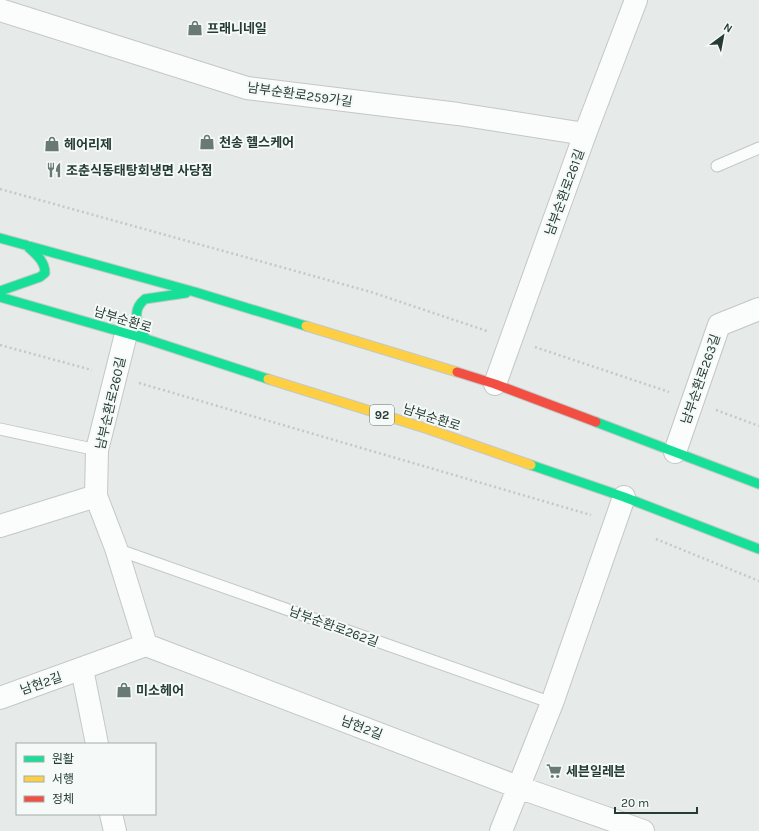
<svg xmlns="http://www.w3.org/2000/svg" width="759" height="831" viewBox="0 0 759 831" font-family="Karla,'Noto Sans KR',sans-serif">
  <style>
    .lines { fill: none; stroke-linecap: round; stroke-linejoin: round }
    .lane-casing { stroke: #c3c7c5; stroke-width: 13 }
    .street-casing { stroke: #c3c7c5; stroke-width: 24 }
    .fast-casing { stroke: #c2c9c7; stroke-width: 11 }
    .slow-casing { stroke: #c2c9c7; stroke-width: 11 }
    .jam-casing { stroke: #c2c9c7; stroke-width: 11 }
    .path { stroke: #c2cac6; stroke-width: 2.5; stroke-dasharray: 2 3; stroke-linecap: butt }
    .lane { stroke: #fbfcfc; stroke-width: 11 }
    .street { stroke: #fbfcfc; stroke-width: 22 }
    .fast { stroke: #16e098; stroke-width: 9 }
    .slow { stroke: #ffcf43; stroke-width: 9 }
    .jam { stroke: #f24e42; stroke-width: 9 }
    .labels { text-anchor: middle; stroke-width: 4; stroke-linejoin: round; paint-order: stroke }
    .shield { fill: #f5f9f7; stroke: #63756f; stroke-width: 1 }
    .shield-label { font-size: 12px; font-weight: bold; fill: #253c35 }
    .poi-label { font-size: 13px; font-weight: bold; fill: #253c35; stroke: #f5f9f7; text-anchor: start }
    .street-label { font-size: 13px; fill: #253c35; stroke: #f5f9f7 }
  </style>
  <rect width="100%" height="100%" fill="#e6eae8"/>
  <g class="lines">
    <defs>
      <path id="lane" d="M717,166L759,148
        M0,429L97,450
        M116,549L552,703"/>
      <path id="street" d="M0,10L247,88L458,114L585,134
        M495,384L585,134L636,0
        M675,452L719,325L759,309
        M96,496L116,548L146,645
        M0,526L96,496L97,450L126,334
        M82,669L97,744
        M0,698L146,645L518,787L643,831
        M111,814L115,831
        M501,831L552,703L624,497"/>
      <path id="fast" d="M0,238L195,292L306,326
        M0,291L40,277L45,273C45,260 34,253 26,245
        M0,297L146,339L268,379
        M146,339C138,325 130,311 145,299L186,293
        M596,422L759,484
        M531,465L624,497L759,549"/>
      <path id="slow" d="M306,326L457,372
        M268,379L428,429L531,465"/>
      <path id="jam" d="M457,372L495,384L596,422"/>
    </defs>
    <!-- lane casing -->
    <use href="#lane" class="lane-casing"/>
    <!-- street casing -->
    <use href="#street" class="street-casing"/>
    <!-- fast casing -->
    <use href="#fast" class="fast-casing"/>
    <!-- slow casing -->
    <use href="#slow" class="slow-casing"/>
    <!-- jam casing -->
    <use href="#jam" class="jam-casing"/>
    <!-- path -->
    <path class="path" d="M0,189L371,292L487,331
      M0,345L92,370
      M535,347L669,392
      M139,383L591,515
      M716,410L759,426
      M656,539L759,581"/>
    <!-- lane -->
    <use href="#lane" class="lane"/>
    <!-- street -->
    <use href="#street" class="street"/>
    <!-- fast -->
    <use href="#fast" class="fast"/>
    <!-- slow -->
    <use href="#slow" class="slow"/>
    <!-- jam -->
    <use href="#jam" class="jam"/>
  </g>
  <!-- icons -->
  <defs>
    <symbol id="shop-bare" viewBox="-9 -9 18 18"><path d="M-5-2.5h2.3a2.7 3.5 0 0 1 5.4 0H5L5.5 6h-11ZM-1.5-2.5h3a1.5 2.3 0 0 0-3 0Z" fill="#697974" stroke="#f5f9f7" stroke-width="2.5" paint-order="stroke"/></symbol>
    <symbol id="restaurant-bare" viewBox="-9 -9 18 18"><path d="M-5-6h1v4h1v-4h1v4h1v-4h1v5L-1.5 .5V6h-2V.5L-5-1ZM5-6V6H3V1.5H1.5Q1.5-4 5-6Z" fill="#697974" stroke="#f5f9f7" stroke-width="2.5" paint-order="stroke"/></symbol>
    <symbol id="supermarket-bare" viewBox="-9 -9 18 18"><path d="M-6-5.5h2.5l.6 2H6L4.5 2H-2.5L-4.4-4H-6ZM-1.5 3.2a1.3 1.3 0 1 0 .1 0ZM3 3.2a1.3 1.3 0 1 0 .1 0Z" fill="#697974" stroke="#f5f9f7" stroke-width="2.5" paint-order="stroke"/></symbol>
  </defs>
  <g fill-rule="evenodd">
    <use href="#shop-bare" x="184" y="17" width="22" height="22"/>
    <use href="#shop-bare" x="196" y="131" width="22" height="22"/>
    <use href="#shop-bare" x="41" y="133" width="22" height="22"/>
    <use href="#restaurant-bare" x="43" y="159" width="22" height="22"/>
    <use href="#shop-bare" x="113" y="679" width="22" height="22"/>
    <use href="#supermarket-bare" x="543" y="760" width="22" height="22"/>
  </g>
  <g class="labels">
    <!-- shield labels -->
    <rect class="shield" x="370" y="405" width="24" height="20" rx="3"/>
    <g class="shield-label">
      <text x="382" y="419">92</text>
    </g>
    <!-- poi labels -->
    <g class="poi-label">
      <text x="207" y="33">프래니네일</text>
      <text x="219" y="147">천송 헬스케어</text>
      <text x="64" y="149">헤어리제</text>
      <text x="66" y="175">조춘식동태탕회냉면 사당점</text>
      <text x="136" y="695">미소헤어</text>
      <text x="566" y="776">세븐일레븐</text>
    </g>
    <!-- street labels -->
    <g class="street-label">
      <text transform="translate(300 94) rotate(8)" y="5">남부순환로259가길</text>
      <text transform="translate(564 192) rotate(-70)" y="5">남부순환로261길</text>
      <text transform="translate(123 319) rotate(17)" y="5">남부순환로</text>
      <text transform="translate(700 379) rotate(-71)" y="5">남부순환로263길</text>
      <text transform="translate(110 403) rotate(-77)" y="5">남부순환로260길</text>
      <text transform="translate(432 417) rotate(18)" y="5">남부순환로</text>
      <text transform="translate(334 626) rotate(20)" y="5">남부순환로262길</text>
      <text transform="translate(41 683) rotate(-19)" y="5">남현2길</text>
      <text transform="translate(362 727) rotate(21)" y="5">남현2길</text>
    </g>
  </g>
  <!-- legend -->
  <rect x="16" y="743" width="140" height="72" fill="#f5f9f7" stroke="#a2ada9"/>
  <rect x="24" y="756" width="20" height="6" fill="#16e098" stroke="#a2ada9"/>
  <text x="52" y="763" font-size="12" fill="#253c35">원활</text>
  <rect x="24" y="776" width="20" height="6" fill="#ffcf43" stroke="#a2ada9"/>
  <text x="52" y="783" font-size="12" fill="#253c35">서행</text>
  <rect x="24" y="796" width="20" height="6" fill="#f24e42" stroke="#a2ada9"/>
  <text x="52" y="803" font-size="12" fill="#253c35">정체</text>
  <!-- north arrow -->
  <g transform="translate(723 36) rotate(32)" stroke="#f5f9f7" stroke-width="3" paint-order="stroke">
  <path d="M0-3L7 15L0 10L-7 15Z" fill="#253c35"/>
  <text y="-6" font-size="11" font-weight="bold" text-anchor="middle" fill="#253c35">N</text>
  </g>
  <!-- scale -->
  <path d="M615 807v6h82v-6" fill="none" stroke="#253c35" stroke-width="2"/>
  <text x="621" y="807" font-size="12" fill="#253c35" stroke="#f5f9f7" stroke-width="3" paint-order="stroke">20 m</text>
</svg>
